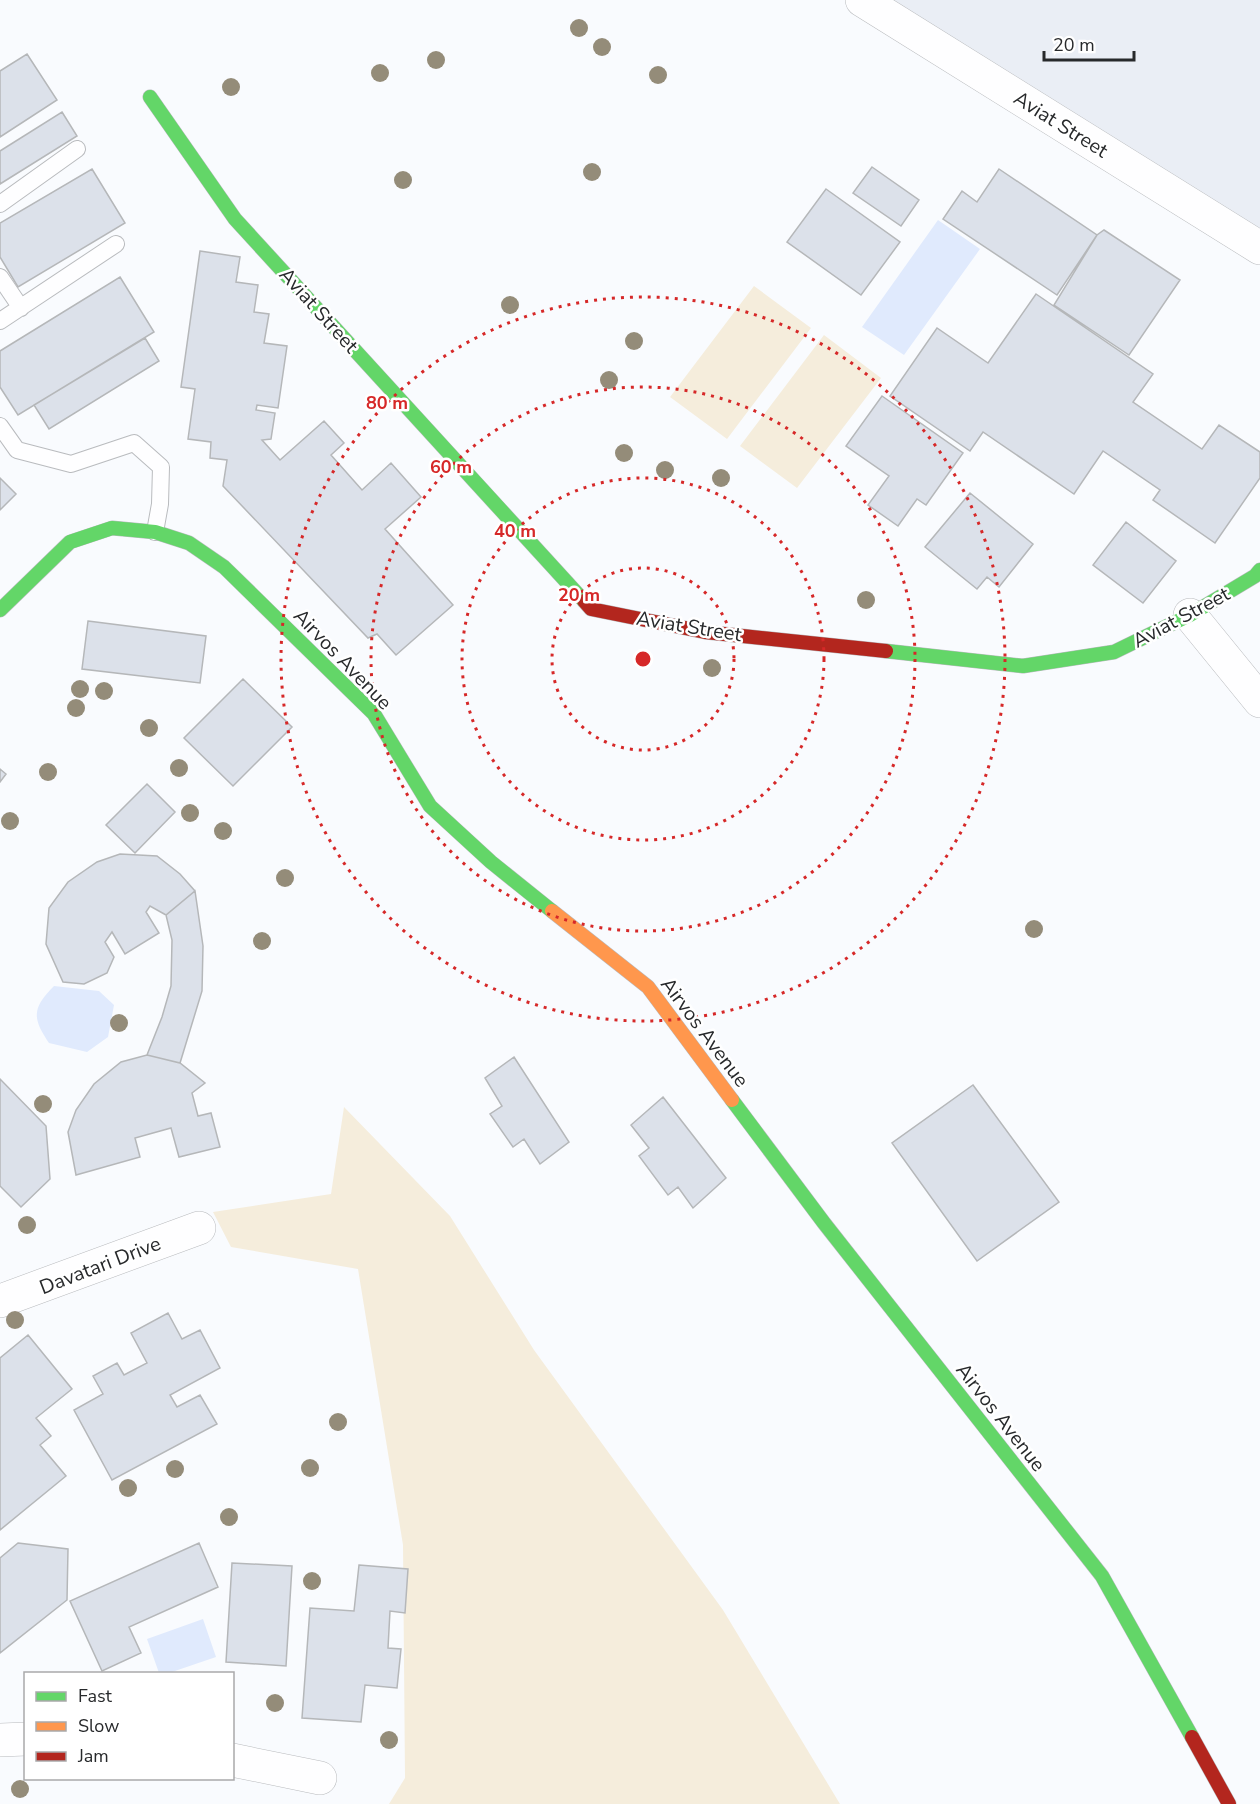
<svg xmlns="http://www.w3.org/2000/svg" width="1260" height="1804" viewBox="0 0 1260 1804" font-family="'Nunito Sans',sans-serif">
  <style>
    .built { fill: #eaeef5 }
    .green { fill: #f5eddc }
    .water { fill: #e0eafd }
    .building { fill: #dce1ea; stroke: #b5b7b9; stroke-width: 1.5 }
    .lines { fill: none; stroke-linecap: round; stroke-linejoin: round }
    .lane-casing { stroke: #b9bbbe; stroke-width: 18 }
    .street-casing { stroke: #b9bbbe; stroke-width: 34 }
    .fast-casing { stroke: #b9bbbe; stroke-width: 15 }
    .slow-casing { stroke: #b9bbbe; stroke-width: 15 }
    .jam-casing { stroke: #b9bbbe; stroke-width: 15 }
    .lane { stroke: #fefeff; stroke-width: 16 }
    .street { stroke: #fefeff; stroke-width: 33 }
    .fast { stroke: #63d668; stroke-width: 14 }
    .slow { stroke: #ff974d; stroke-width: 14 }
    .jam { stroke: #b3261e; stroke-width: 14 }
    .tree { fill: #948c79 }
    .ring { fill: none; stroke: #d62828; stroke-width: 3; stroke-dasharray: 3 6 }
    .labels { text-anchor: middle; stroke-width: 5; stroke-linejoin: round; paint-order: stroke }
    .street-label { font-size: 20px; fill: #27292b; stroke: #fff }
    .centre { fill: #d62828; stroke: #fff; stroke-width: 3 }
    .ring-label { font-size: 18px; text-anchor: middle; font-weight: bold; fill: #d62828; stroke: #fff; stroke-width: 5; stroke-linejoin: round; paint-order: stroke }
  </style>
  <rect width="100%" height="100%" fill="#f9fbfe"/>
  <!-- built -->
  <path class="built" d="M862,0H1260V248Z"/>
  <!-- green -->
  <path class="green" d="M754,286L811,328L727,439L670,397Z
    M824,335L881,378L797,488L740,446Z
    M344,1107L450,1216L534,1350L723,1610L840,1804H389L405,1778L403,1545L358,1269L231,1247L213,1212L331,1194Z"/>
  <!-- water -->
  <path class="water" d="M938,220L980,249L904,355L862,327Z
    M54,986L99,991L114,1005L108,1037L87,1052L49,1043C32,1018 32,1008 54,986Z
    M203,1619L216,1657L169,1673H159L147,1639Z"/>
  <!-- building -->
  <path class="building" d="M27,54L57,100L0,137V71Z
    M62,112L77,136L0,184V151Z
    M872,167L919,200L901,226L853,193Z
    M92,169L125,223L18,287L0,257V223Z
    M999,169L1097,235L1057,295L943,219L962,191L977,202Z
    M826,189L900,242L861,295L787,242Z
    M1104,230L1180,280L1129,355L1054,305L1097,235Z
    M200,251L240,257L236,282L258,285L254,312L269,314L264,343L287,346L278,408L257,405L256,410L275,413L271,439L262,440L280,460L324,421L344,443L331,455L362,490L391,463L421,497L385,529L453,605L396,655L377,634L368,638L223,486L227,460L210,458L211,442L188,439L195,389L181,387Z
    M120,277L154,332L18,415L0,387V351Z
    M1036,294L1153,374L1133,402L1202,449L1219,425L1260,452V478L1215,543L1153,500L1160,490L1103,451L1074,494L983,432L970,451L890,396L937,328L988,363Z
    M145,338L159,361L49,429L34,405Z
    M882,396L963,453L926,505L917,499L898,526L868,505L889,476L846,446Z
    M0,478L16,494L0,510Z
    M970,493L1033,544L999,587L987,577L977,589L925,547Z
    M1126,522L1176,561L1143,603L1093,565Z
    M88,621L206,636L200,683L82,669Z
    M243,679L292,727L233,786L184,738Z
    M0,769L6,774L0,782Z
    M147,784L175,812L135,853L106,825Z
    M120,854L157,856L180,874L195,891L166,915L150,906L146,912L159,933L125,954L112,932L105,942L114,957L107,973L84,984L63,982L46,944L49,908L68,882L97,862Z
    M195,891L203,946L202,991L180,1063L147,1055L162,1017L171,986L172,940L166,915Z
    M147,1055L180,1063L205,1083L192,1093L198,1116L211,1113L220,1147L179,1157L171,1128L135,1138L140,1157L76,1175L68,1132L76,1110L94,1084L121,1062Z
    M514,1057L569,1142L540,1164L524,1139L513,1147L490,1114L502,1106L485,1078Z
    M0,1079L46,1126L50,1179L21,1207L0,1186Z
    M973,1085L1059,1202L977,1261L892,1143Z
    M663,1097L726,1178L693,1208L678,1187L668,1195L639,1156L649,1148L631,1125Z
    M168,1313L182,1339L200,1330L220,1368L170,1395L177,1407L200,1395L217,1424L112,1480L74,1410L103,1394L93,1376L117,1363L124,1375L147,1363L131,1333Z
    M28,1335L72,1389L36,1418L51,1436L40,1445L66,1476L0,1530V1358Z
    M18,1543L68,1549L67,1600L0,1653V1558Z
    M199,1543L218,1587L129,1627L141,1653L102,1671L70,1601Z
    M232,1563L292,1566L286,1666L226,1662Z
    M359,1565L408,1569L405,1613L390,1611L388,1648L401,1649L397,1688L365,1685L361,1722L302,1718L310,1608L354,1611Z"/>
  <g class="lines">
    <defs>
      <path id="lane" d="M0,204L77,149
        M0,277L21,308
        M0,321L116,244
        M0,426L17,450L71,464L134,443L161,467L160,504L155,532"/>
      <path id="street" d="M862,0L1260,248
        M1190,615L1260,701
        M0,1301L199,1228
        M0,1740L26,1739
        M232,1760L320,1778"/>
      <path id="fast" d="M150,97L235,219L584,601
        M0,610L70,542L112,528L155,532L189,543L224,567L374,714L430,806L491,862L552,911
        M886,651L1023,666L1114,652L1190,615L1255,576L1260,570
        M732,1100L824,1223L1102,1576L1192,1737"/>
      <path id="slow" d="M552,911L648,987L732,1100"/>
      <path id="jam" d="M584,601L591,609L705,632L886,651
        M1192,1737L1229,1804"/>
    </defs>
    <!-- lane casing -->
    <use href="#lane" class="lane-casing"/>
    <!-- street casing -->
    <use href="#street" class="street-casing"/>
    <!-- fast casing -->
    <use href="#fast" class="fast-casing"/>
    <!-- slow casing -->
    <use href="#slow" class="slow-casing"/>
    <!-- jam casing -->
    <use href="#jam" class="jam-casing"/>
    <!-- lane -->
    <use href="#lane" class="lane"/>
    <!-- street -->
    <use href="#street" class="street"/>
    <!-- fast -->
    <use href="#fast" class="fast"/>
    <!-- slow -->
    <use href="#slow" class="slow"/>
    <!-- jam -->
    <use href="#jam" class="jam"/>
  </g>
  <!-- trees -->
  <g class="tree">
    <circle cx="579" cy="28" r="9"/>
    <circle cx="602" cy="47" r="9"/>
    <circle cx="436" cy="60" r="9"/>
    <circle cx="380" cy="73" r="9"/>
    <circle cx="658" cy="75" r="9"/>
    <circle cx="231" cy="87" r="9"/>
    <circle cx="592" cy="172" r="9"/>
    <circle cx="403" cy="180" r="9"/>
    <circle cx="510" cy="305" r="9"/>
    <circle cx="634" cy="341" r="9"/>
    <circle cx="609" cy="380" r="9"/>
    <circle cx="624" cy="453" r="9"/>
    <circle cx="665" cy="470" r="9"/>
    <circle cx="721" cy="478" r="9"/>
    <circle cx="866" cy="600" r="9"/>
    <circle cx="712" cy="668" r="9"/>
    <circle cx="80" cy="689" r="9"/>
    <circle cx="104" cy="691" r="9"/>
    <circle cx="76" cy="708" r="9"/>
    <circle cx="149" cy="728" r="9"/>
    <circle cx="179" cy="768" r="9"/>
    <circle cx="48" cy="772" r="9"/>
    <circle cx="190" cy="813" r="9"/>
    <circle cx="10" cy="821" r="9"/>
    <circle cx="223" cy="831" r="9"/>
    <circle cx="285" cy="878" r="9"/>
    <circle cx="1034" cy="929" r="9"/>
    <circle cx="262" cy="941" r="9"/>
    <circle cx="119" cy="1023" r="9"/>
    <circle cx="43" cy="1104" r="9"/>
    <circle cx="27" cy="1225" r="9"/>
    <circle cx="15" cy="1320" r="9"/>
    <circle cx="338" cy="1422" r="9"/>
    <circle cx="310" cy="1468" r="9"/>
    <circle cx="175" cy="1469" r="9"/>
    <circle cx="128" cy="1488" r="9"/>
    <circle cx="229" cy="1517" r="9"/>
    <circle cx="312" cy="1581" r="9"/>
    <circle cx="275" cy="1703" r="9"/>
    <circle cx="389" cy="1740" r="9"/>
    <circle cx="20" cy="1789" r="9"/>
  </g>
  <!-- distance rings -->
  <g class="ring">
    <circle cx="643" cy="659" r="91"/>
    <circle cx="643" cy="659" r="181"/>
    <circle cx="643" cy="659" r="272"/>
    <circle cx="643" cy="659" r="362"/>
  </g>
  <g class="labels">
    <!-- street labels -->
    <g class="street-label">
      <text transform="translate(1061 124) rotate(32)" y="7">Aviat Street</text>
      <text transform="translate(319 310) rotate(48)" y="7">Aviat Street</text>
      <text transform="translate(1181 617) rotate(-28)" y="7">Aviat Street</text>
      <text transform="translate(689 626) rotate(9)" y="7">Aviat Street</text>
      <text transform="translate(343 659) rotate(46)" y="7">Airvos Avenue</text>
      <text transform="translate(705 1032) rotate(53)" y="7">Airvos Avenue</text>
      <text transform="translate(100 1265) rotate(-21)" y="7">Davatari Drive</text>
      <text transform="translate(1001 1417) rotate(52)" y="7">Airvos Avenue</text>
    </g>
  </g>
  <circle cx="643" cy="659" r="9" class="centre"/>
  <g class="ring-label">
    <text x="387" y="409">80 m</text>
    <text x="451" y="473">60 m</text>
    <text x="515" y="537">40 m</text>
    <text x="579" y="601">20 m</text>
  </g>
  <!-- legend -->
  <rect x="24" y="1672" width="210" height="108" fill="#ffffff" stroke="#a9a9aa" stroke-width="1.5"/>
  <rect x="36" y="1692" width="30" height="9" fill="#63d668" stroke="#a9a9aa" stroke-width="1.5"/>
  <text x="78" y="1702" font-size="18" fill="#27292b">Fast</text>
  <rect x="36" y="1722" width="30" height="9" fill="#ff974d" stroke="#a9a9aa" stroke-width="1.5"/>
  <text x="78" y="1732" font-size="18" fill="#27292b">Slow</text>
  <rect x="36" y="1752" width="30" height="9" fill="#b3261e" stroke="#a9a9aa" stroke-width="1.5"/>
  <text x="78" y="1762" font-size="18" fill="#27292b">Jam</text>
  <!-- scale -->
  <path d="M1044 51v9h90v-9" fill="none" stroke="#27292b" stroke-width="3"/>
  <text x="1053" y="51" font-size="18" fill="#27292b" stroke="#ffffff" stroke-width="4.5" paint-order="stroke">20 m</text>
</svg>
